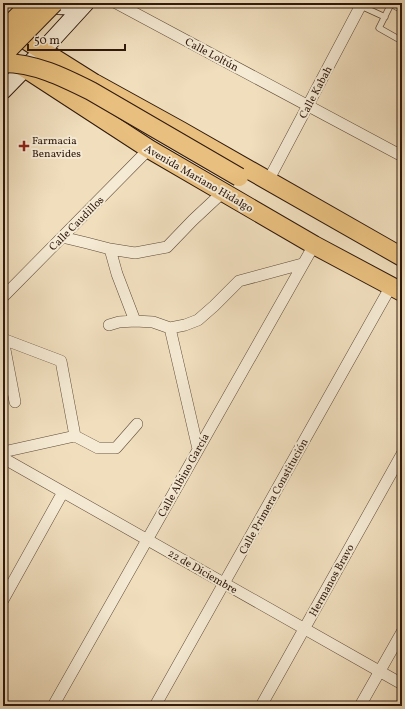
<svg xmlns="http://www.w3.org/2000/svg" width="405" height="709" viewBox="0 0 405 709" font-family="Vollkorn,serif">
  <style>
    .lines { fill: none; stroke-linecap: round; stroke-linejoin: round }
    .lane-casing { stroke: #5f4a39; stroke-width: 7 }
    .street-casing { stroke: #5f4a39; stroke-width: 12 }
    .secondary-casing { stroke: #2f190d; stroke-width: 18 }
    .primary-casing { stroke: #2f190d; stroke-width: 20 }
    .lane { stroke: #f5ead4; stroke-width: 5.5 }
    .street { stroke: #f5ead4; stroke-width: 11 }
    .secondary { stroke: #f5ead4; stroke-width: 16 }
    .primary { stroke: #e8bf7e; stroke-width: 18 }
    .primary-bridge-casing { stroke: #2f190d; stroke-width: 20; stroke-linecap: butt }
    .primary-bridge { stroke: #e8bf7e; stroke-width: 18 }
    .poi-dot { fill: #8f2418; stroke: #f5ead4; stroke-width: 1.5 }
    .labels { text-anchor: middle; stroke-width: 4; stroke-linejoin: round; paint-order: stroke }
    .street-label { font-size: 11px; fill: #2f190d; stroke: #f5ead4 }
    .poi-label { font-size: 11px; fill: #2f190d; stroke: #f5ead4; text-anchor: start }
  </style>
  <rect width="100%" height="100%" fill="#f0debd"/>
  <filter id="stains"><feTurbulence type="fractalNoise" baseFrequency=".005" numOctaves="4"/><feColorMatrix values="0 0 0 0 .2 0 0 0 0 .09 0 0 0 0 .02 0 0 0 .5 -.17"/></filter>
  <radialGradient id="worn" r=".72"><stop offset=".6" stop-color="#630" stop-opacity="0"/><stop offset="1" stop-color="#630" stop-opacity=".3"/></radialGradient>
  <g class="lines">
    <defs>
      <path id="lane" d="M361,6L385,17
        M402,10L391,4L379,28L402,41"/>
      <path id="street" d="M116,3L402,156
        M268,181L362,3
        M62,237L87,243L110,249L135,253L167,247L193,220L223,192
        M110,249L117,274L135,321
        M3,297L149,149
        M109,325L119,322L135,321L153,322L170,328L185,325L198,320L214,306L239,281L302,264
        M170,328L198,449
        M3,339L61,361L75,436
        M3,339L15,402
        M3,452L75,436L98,448H116L137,424
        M3,458L402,684
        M3,600L63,492
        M53,706L314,245
        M155,706L391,286
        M261,706L402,454
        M360,706L402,632"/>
      <path id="secondary" d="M49,3C59,8 69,7 79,3
        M3,91L43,50L86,3"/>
      <path id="primary" d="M8,29L94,83L181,131L402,257
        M20,65L149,149L314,245L402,292"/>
    </defs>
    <!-- lane casing -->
    <use href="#lane" class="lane-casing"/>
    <!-- street casing -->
    <use href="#street" class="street-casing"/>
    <!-- secondary casing -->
    <use href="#secondary" class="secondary-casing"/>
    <!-- primary casing -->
    <use href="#primary" class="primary-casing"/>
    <!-- lane -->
    <use href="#lane" class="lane"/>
    <!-- street -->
    <use href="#street" class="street"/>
    <!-- secondary -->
    <use href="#secondary" class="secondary"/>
    <!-- primary -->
    <use href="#primary" class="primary"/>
    <defs>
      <path id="primary-bridge" d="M3,31L31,3
        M3,55L54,3
        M3,63C35,63 63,77 91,91L239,177"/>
    </defs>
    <!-- primary-bridge casing -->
    <use href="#primary-bridge" class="primary-bridge-casing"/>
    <!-- primary-bridge -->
    <use href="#primary-bridge" class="primary-bridge"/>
  </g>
  <!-- markers -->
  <path class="poi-dot" d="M22 140h4v4h4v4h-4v4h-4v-4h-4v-4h4z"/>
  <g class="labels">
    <!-- street labels -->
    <g class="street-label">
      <text transform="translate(212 54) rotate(28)" y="4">Calle Loltún</text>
      <text transform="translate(315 92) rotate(-62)" y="4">Calle Kabah</text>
      <text transform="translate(199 178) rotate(30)" y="4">Avenida Mariano Hidalgo</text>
      <text transform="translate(76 223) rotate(-45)" y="4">Calle Caudillos</text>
      <text transform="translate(183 475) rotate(-61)" y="4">Calle Albino García</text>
      <text transform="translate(273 496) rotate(-61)" y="4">Calle Primera Constitución</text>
      <text transform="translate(203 571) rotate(30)" y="4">22 de Diciembre</text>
      <text transform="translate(331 580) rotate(-61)" y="4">Hermanos Bravo</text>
    </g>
    <!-- poi labels -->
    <g class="poi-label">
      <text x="32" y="144">Farmacia<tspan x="32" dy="13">Benavides</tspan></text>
    </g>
  </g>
  <!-- margin -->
  <rect width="405" height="709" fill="none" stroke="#f0debd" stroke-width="16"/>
  <rect x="4" y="4" width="397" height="701" fill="none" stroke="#2f190d" stroke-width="2"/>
  <rect x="8" y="8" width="389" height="693" fill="none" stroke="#2f190d"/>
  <!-- scale -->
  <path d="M28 44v6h97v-6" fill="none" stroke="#2f190d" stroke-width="2"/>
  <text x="34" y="44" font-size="12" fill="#2f190d" stroke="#f5ead4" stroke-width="3" paint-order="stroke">50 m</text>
  <rect width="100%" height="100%" filter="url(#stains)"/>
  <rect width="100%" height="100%" fill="url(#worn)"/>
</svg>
